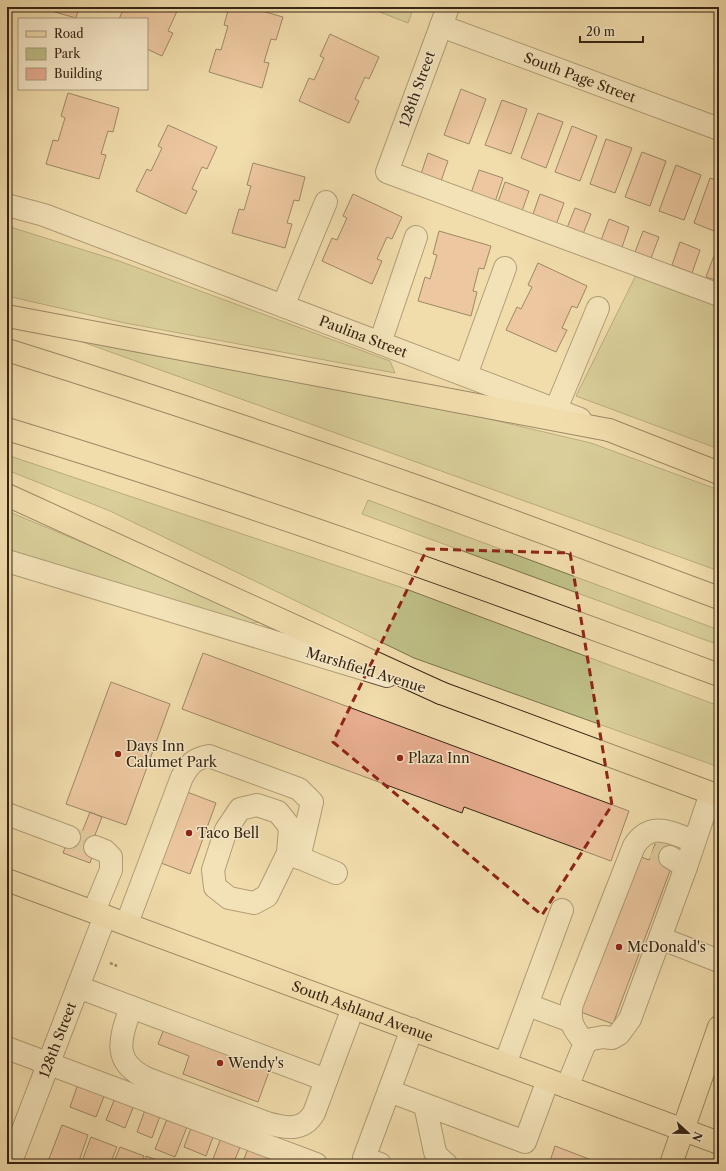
<svg xmlns="http://www.w3.org/2000/svg" width="726" height="1171" viewBox="0 0 726 1171" font-family="'Libre Caslon Text',serif">
  <style>
    .green { fill: #bebf86; stroke: #7a724c }
    .building { fill: #e7ad90; stroke: #362513 }
    .lines { fill: none; stroke-linecap: round; stroke-linejoin: round }
    .minor-tunnel { stroke: #ccb78d; stroke-width: 22; stroke-dasharray: 22 11; stroke-linecap: butt }
    .minor-casing { stroke: #655339; stroke-width: 24 }
    .major-casing { stroke: #362513; stroke-width: 24 }
    .highway-casing { stroke: #362513; stroke-width: 24 }
    .path { stroke: #362513; stroke-width: 2.5; stroke-dasharray: 3 2; stroke-linecap: butt }
    .minor { stroke: #f6e8c8; stroke-width: 22 }
    .major { stroke: #f1dcab; stroke-width: 22 }
    .highway { stroke: #f1dcab; stroke-width: 22 }
    .marked { fill: none; stroke: #8f2418; stroke-width: 3; stroke-dasharray: 8 5; stroke-linejoin: round }
    .poi-dot { fill: #8f2418; stroke: #f6e8c8; stroke-width: 1.5 }
    .labels { text-anchor: middle; stroke-width: 3; stroke-linejoin: round; paint-order: stroke }
    .street-label { font-size: 14px; fill: #362513; stroke: #f6e8c8 }
    .poi-label { font-size: 14px; fill: #362513; stroke: #f6e8c8; text-anchor: start }
  </style>
  <rect width="100%" height="100%" fill="#f1dcab"/>
  <filter id="stains"><feTurbulence type="fractalNoise" baseFrequency=".005" numOctaves="4"/><feColorMatrix values="0 0 0 0 .2 0 0 0 0 .09 0 0 0 0 .02 0 0 0 .5 -.17"/></filter>
  <radialGradient id="worn" r=".72"><stop offset=".6" stop-color="#630" stop-opacity="0"/><stop offset="1" stop-color="#630" stop-opacity=".3"/></radialGradient>
  <!-- green -->
  <path class="green" d="M367,7H414L408,23Z
    M7,226L119,261L390,361L395,373L125,323L7,296Z
    M636,275L719,307V449L576,396Z
    M66,336L438,407L591,443L719,490V571Z
    M7,455L406,589L719,706V767L414,658L110,511L7,470Z
    M368,500L719,630V645L362,514Z
    M7,511L259,616L261,622L245,624L7,550Z"/>
  <!-- building -->
  <path class="building" d="M7,7H13L7,25Z
    M37,7H79L76,18Z
    M130,7H185L183,11L178,9L168,31L173,33L162,56L147,49V19H119L123,10L128,12Z
    M229,7H248L283,17L276,40L271,39L264,62L269,63L262,88L209,72L216,49L221,50L228,26L224,25Z
    M330,34L379,57L369,79L365,77L355,99L359,101L349,123L299,101L309,78L314,80L324,58L320,56Z
    M461,89L486,99L469,144L444,135Z
    M68,93L119,108L113,132L108,131L101,154L106,155L99,179L46,164L53,140L58,141L65,118L61,116Z
    M502,100L527,109L511,154L485,145Z
    M538,113L563,122L546,168L521,158Z
    M168,125L217,147L207,169L202,167L192,189L197,191L186,214L136,191L147,169L151,171L162,148L158,146Z
    M572,126L597,136L580,181L555,172Z
    M606,139L632,148L615,193L590,184Z
    M642,152L666,161L650,206L625,197Z
    M428,153L448,161L440,184L420,177Z
    M253,163L305,177L299,201L294,200L287,223L292,224L285,248L232,233L239,209L244,210L251,186L247,185Z
    M676,165L701,175L684,220L659,211Z
    M479,170L503,178L495,202L471,193Z
    M710,178L719,181V233L694,223Z
    M505,182L529,191L521,214L497,205Z
    M353,194L402,217L392,239L387,237L377,259L382,261L372,284L322,261L332,238L337,240L347,218L343,216Z
    M540,194L564,203L556,225L532,217Z
    M575,208L591,214L583,234L567,228Z
    M609,219L629,227L621,250L600,243Z
    M439,231L491,246L484,269L479,268L473,291L477,292L471,316L418,301L425,277L430,279L437,255L433,254Z
    M643,231L659,237L651,258L635,252Z
    M680,242L700,250L692,273L672,265Z
    M715,253L719,255V281L706,277Z
    M538,263L587,286L577,308L572,306L562,328L567,330L556,352L506,330L517,307L521,309L532,287L528,285Z
    M203,653L629,811L611,861L464,807L462,813L182,709Z
    M111,682L170,704L126,825L66,804Z
    M187,792L216,803L190,874L161,863Z
    M90,812L102,817L95,835L99,837L90,863L63,853L72,828L82,832Z
    M655,844L672,851L671,868L613,1024L578,1011L636,855L649,860Z
    M164,1029L270,1069L258,1102L183,1074L189,1056L158,1044Z
    M78,1084L105,1094L96,1117L70,1107Z
    M115,1098L134,1105L125,1128L106,1120Z
    M145,1110L160,1116L152,1138L137,1132Z
    M167,1119L187,1127L175,1157L155,1149Z
    M62,1125L88,1135L78,1164H47Z
    M191,1128L213,1137L206,1156L184,1147Z
    M91,1137L117,1147L110,1164H81Z
    M221,1138L241,1145L233,1164H227L213,1159Z
    M249,1146L269,1154L266,1164H242Z
    M555,1146L602,1164H549Z
    M120,1147L144,1156L141,1164H113Z
    M146,1156L168,1164H143Z"/>
  <g class="lines">
    <!-- minor-tunnel -->
    <path class="minor-tunnel" d="M69,837L95,847
      M654,848L670,857"/>
    <defs>
      <g id="minor">
        <path d="M448,7L387,172L719,295"/>
        <path id="s1" d="M441,26L719,129"/>
        <path id="s2" d="M7,205L44,215L580,419"/>
        <path d="M283,306L326,202"/>
        <path d="M380,343L416,237"/>
        <path d="M466,375L505,268"/>
        <path d="M556,409L598,308"/>
        <path d="M7,561L387,676"/>
        <path d="M7,814L69,837"/>
        <path d="M288,853L267,896L254,903L229,898L215,887L213,870L226,830L240,809L257,805L278,812L290,827L288,853L336,873"/>
        <path d="M670,857L686,867"/>
        <path d="M94,911L111,870V857L105,851L95,847"/>
        <path d="M127,923L182,777C190,763 194,759 209,756L299,789L312,802L299,858"/>
        <path d="M660,938L719,961"/>
        <path d="M78,987L131,1007C120,1039 111,1062 148,1079L267,1123C285,1128 303,1132 314,1113L353,1008"/>
        <path d="M528,1005L571,1021"/>
        <path d="M131,1007L326,1080"/>
        <path d="M585,1043C574,1030 568,1022 572,1004L634,846C651,820 671,833 694,841"/>
        <path d="M7,1048L316,1164"/>
        <path d="M505,1064L562,910"/>
        <path d="M567,1087L585,1043L592,1039L603,1037L612,1038L619,1034L630,1019L686,867L711,793"/>
        <path d="M389,1091L525,1142L548,1080"/>
        <path d="M425,1105L435,1152L438,1157L446,1164"/>
        <path id="s3" d="M10,1164L105,916"/>
        <path d="M380,1164L364,1158L412,1029"/>
      </g>
      <g id="major">
        <path d="M609,430L719,473"/>
        <path d="M441,693L719,796"/>
        <path id="s4" d="M7,880L719,1143"/>
        <path d="M671,1164L719,1027"/>
      </g>
      <path id="highway" d="M7,316L609,430
        M7,350C148,394 288,441 427,490C525,525 622,562 719,598
        M7,429C247,502 484,588 719,675
        M7,495L441,693"/>
    </defs>
    <!-- minor casing -->
    <use href="#minor" class="minor-casing"/>
    <!-- major casing -->
    <use href="#major" class="major-casing"/>
    <!-- highway casing -->
    <use href="#highway" class="highway-casing"/>
    <!-- path -->
    <path class="path" d="M110,963L117,966"/>
    <!-- minor -->
    <use href="#minor" class="minor"/>
    <!-- major -->
    <use href="#major" class="major"/>
    <!-- highway -->
    <use href="#highway" class="highway"/>
  </g>
  <!-- marked area -->
  <path d="M0 0H726V1171H0ZM427,549L570,553L612,805L542,915L333,742Z" fill="#f1dcab" fill-opacity=".55" fill-rule="evenodd"/>
  <path class="marked" d="M427,549L570,553L612,805L542,915L333,742Z"/>
  <!-- markers -->
  <g class="poi-dot">
    <circle cx="118" cy="754" r="4"/>
    <circle cx="400" cy="758" r="4"/>
    <circle cx="189" cy="833" r="4"/>
    <circle cx="619" cy="947" r="4"/>
    <circle cx="220" cy="1063" r="4"/>
  </g>
  <g class="labels">
    <!-- street labels -->
    <g class="street-label">
      <text dy="5" stroke="none"><textPath href="#s1" startOffset="148">South Page Street</textPath></text>
      <text transform="translate(417 89) rotate(-70)" y="5">128th Street</text>
      <text dy="5" stroke="none"><textPath href="#s2" startOffset="380">Paulina Street</textPath></text>
      <text transform="translate(366 670) rotate(17)" y="5">Marshfield Avenue</text>
      <text dy="5" stroke="none"><textPath href="#s4" startOffset="379">South Ashland Avenue</textPath></text>
      <text dy="5" stroke="none"><textPath href="#s3" startOffset="133">128th Street</textPath></text>
    </g>
    <!-- poi labels -->
    <g class="poi-label">
      <text x="126" y="751">Days Inn<tspan x="126" dy="16">Calumet Park</tspan></text>
      <text x="408" y="763">Plaza Inn</text>
      <text x="197" y="838">Taco Bell</text>
      <text x="627" y="952">McDonald's</text>
      <text x="228" y="1068">Wendy's</text>
    </g>
  </g>
  <!-- margin -->
  <rect width="726" height="1171" fill="none" stroke="#f1dcab" stroke-width="24"/>
  <rect x="8" y="8" width="710" height="1155" fill="none" stroke="#362513" stroke-width="2"/>
  <rect x="12" y="12" width="702" height="1147" fill="none" stroke="#362513"/>
  <!-- legend -->
  <rect x="18" y="18" width="130" height="72" fill="#f6e8c8" stroke="#a99a80"/>
  <rect x="26" y="31" width="20" height="6" fill="#f1dcab" stroke="#a99a80"/>
  <text x="54" y="38" font-size="12" fill="#362513">Road</text>
  <rect x="26" y="48" width="20" height="12" fill="#bebf86" stroke="#a99a80"/>
  <text x="54" y="58" font-size="12" fill="#362513">Park</text>
  <rect x="26" y="68" width="20" height="12" fill="#e7ad90" stroke="#a99a80"/>
  <text x="54" y="78" font-size="12" fill="#362513">Building</text>
  <!-- north arrow -->
  <g transform="translate(688 1133) rotate(112)" stroke="#f6e8c8" stroke-width="3" paint-order="stroke">
  <path d="M0-3L7 15L0 10L-7 15Z" fill="#362513"/>
  <text y="-6" font-size="11" font-weight="bold" text-anchor="middle" fill="#362513">N</text>
  </g>
  <!-- scale -->
  <path d="M580 36v6h63v-6" fill="none" stroke="#362513" stroke-width="2"/>
  <text x="586" y="36" font-size="12" fill="#362513" stroke="#f6e8c8" stroke-width="3" paint-order="stroke">20 m</text>
  <rect width="100%" height="100%" filter="url(#stains)"/>
  <rect width="100%" height="100%" fill="url(#worn)"/>
</svg>
